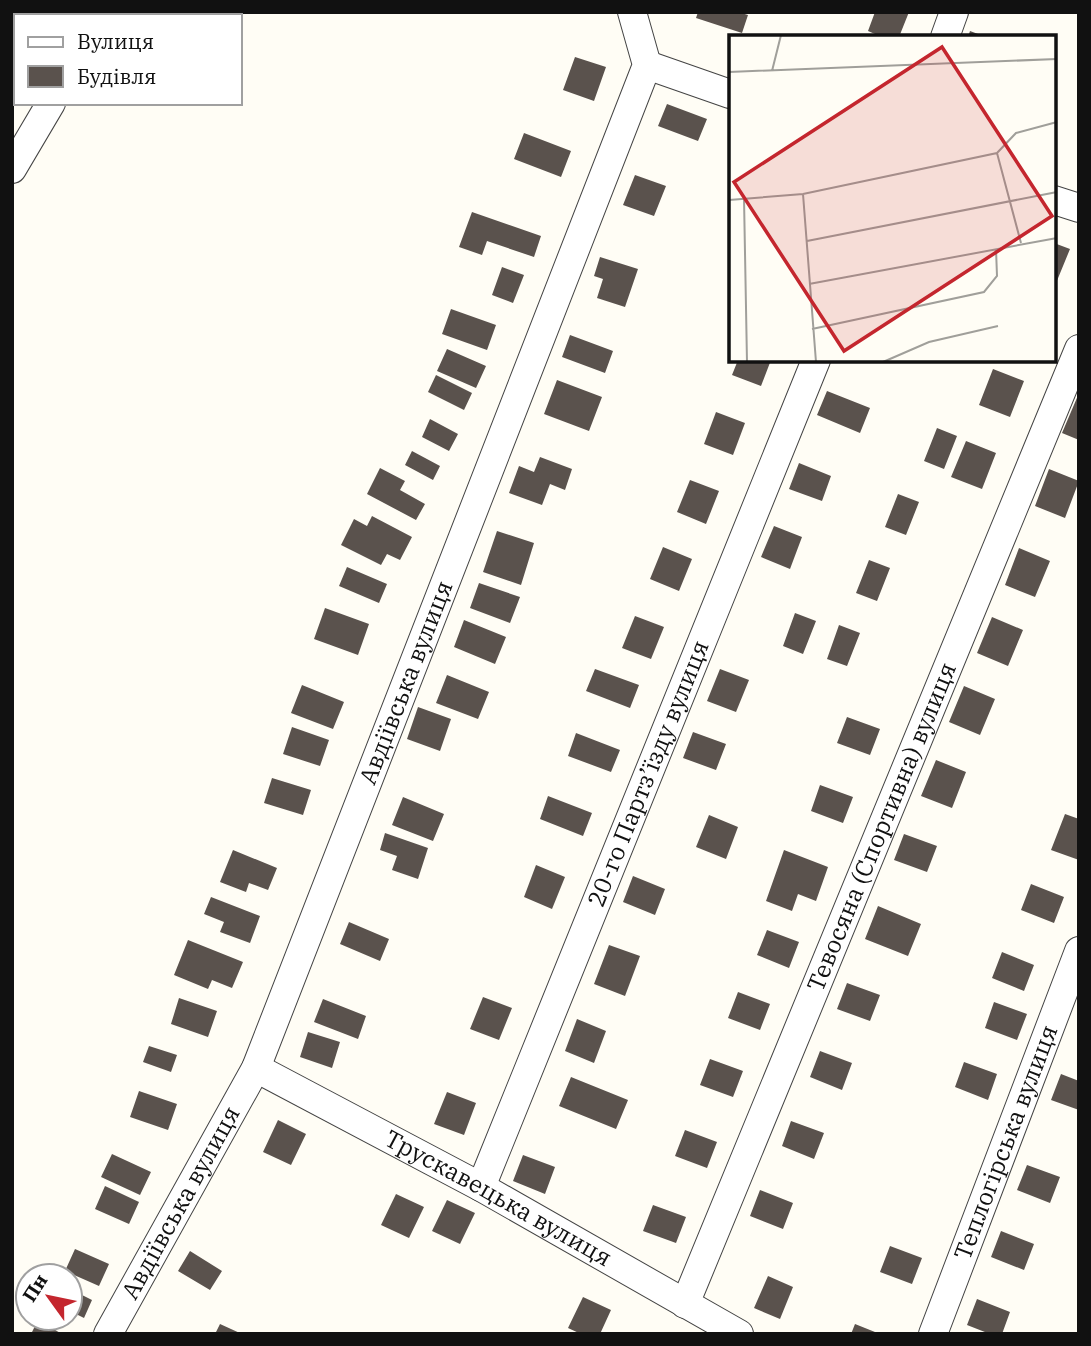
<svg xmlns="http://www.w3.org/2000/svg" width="1091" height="1346" viewBox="0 0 1091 1346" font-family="'IBM Plex Serif',serif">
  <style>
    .building { fill: #5a524d }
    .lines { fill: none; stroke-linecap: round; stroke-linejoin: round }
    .street-casing { stroke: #444; stroke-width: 30 }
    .street { stroke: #fff; stroke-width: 28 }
    .labels { text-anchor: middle; stroke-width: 7; stroke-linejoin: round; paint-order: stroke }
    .street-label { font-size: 24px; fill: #111; stroke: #fff }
    .inset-road { fill: none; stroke: #a09f9a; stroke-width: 2 }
    .view { fill: #c4262e; fill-opacity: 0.15; stroke: #c4262e; stroke-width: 3.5 }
    .inset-edge { fill: none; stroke: #111; stroke-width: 3.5 }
  </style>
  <rect width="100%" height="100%" fill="#fffdf5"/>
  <!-- building -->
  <path class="building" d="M698,12H738L748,15L742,33L696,18Z
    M875,12H909L899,37H882L868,31Z
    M970,31L986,37H968Z
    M575,57L606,67L594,101L563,90Z
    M667,104L707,119L698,141L658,126Z
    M524,133L571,151L561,177L514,159Z
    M635,175L666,186L654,216L623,205Z
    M472,212L541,236L534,257L487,241L482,255L459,247Z
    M1054,243L1070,249L1054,288Z
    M600,257L638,269L625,307L597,298L603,279L594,276Z
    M502,267L524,275L513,303L492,295Z
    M451,309L496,325L487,350L442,334Z
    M570,335L613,351L605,373L562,357Z
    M447,349L486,366L476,388L437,371Z
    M738,360H771L761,386L732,375Z
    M993,369L1024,381L1010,417L979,405Z
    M436,375L472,393L464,410L428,392Z
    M557,380L602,397L589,431L544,414Z
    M827,391L870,408L860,433L817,415Z
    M1079,393V440L1062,433Z
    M716,412L745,423L733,455L704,444Z
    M430,419L458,434L449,451L422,437Z
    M937,428L957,436L944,469L924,461Z
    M966,441L996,453L982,489L951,477Z
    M412,451L440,466L433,480L405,465Z
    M540,457L572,469L565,490L550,484L542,505L509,493L519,466L534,472Z
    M799,463L831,476L822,501L789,489Z
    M380,468L405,481L400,490L425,504L416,520L367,494Z
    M1049,469L1079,481L1065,518L1035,506Z
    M690,480L719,491L706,524L677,512Z
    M898,494L919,502L906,535L885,527Z
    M372,516L412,537L400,560L387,554L381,565L341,545L354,519L367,526Z
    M774,526L802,537L790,569L761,557Z
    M497,531L534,543L521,585L483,572Z
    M663,547L692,559L679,591L650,579Z
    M1019,548L1050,561L1035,597L1005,585Z
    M869,560L890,568L877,601L856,593Z
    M347,567L387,584L379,603L339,586Z
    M479,583L520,597L510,623L470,608Z
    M325,608L369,624L358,655L314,639Z
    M795,613L816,621L803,654L783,646Z
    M635,616L664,627L651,659L622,648Z
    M992,617L1023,630L1008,666L977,653Z
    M464,620L506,637L495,664L454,647Z
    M839,625L860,633L847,666L827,659Z
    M595,669L639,685L630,708L586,691Z
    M720,669L749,680L736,712L707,701Z
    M447,675L489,692L478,719L436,703Z
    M302,685L344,702L333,729L291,713Z
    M964,686L995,699L980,735L949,722Z
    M418,707L451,719L440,751L407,739Z
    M847,717L880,729L870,755L837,743Z
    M292,727L329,740L320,766L283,754Z
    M693,732L726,744L716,770L683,758Z
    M576,733L620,750L611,772L568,756Z
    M936,760L966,772L952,808L921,796Z
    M272,778L311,790L303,815L264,803Z
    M820,785L853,797L843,823L811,811Z
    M548,796L592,813L583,836L540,819Z
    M403,797L444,814L433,841L392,825Z
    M1065,814L1079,819V860L1051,850Z
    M709,815L738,827L726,859L696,847Z
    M385,833L428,848L418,879L392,870L397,856L380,850Z
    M904,834L937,846L927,872L894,860Z
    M233,850L277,868L268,890L249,883L246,892L220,882Z
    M784,850L828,867L816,901L798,894L792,911L766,901Z
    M536,865L565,877L552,909L524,897Z
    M633,876L665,889L655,915L623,902Z
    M1031,884L1064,897L1054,923L1021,910Z
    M211,897L260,916L250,943L220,932L224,922L204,914Z
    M878,906L921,924L908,956L865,939Z
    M349,922L389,939L380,961L340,944Z
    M767,930L799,942L789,968L757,955Z
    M188,940L243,962L232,988L212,980L208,989L174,975Z
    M609,945L640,956L625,996L594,984Z
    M1002,952L1034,965L1024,991L992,978Z
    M847,983L880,995L870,1021L837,1009Z
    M738,992L770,1004L760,1030L728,1018Z
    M483,997L512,1008L499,1040L470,1029Z
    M179,998L217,1011L208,1037L171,1024Z
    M323,999L366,1016L358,1039L314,1022Z
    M994,1002L1027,1014L1017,1040L985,1028Z
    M577,1019L606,1031L594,1063L565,1051Z
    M308,1032L340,1042L332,1068L300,1057Z
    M149,1046L177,1055L171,1072L143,1062Z
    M820,1051L852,1063L842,1090L810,1077Z
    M710,1059L743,1071L733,1097L700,1085Z
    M964,1062L997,1074L988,1100L955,1087Z
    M1061,1074L1079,1081V1110L1051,1100Z
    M571,1077L628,1100L616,1129L559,1106Z
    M139,1091L177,1104L168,1130L130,1117Z
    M447,1092L476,1103L464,1135L434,1124Z
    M278,1120L306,1134L291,1165L263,1152Z
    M791,1121L824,1133L814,1159L782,1146Z
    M685,1130L717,1142L707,1168L675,1156Z
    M112,1154L151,1172L140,1195L101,1177Z
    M523,1155L555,1167L545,1194L513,1181Z
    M1027,1165L1060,1177L1050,1203L1017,1190Z
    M105,1186L139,1202L129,1224L95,1209Z
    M760,1190L793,1203L783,1229L750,1216Z
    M396,1194L424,1207L409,1238L381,1225Z
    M447,1200L475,1213L460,1244L432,1231Z
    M653,1205L686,1217L676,1243L643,1231Z
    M1001,1231L1034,1244L1024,1270L991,1257Z
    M890,1246L922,1258L912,1284L880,1272Z
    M75,1249L109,1264L99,1286L65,1271Z
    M190,1251L222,1271L210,1290L178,1271Z
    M768,1276L793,1287L780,1319L754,1308Z
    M70,1289L92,1300L84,1318L70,1311Z
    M583,1297L611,1310L600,1334H581L568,1328Z
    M977,1299L1010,1312L1002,1334H990L967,1325Z
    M38,1320L62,1334H31Z
    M220,1324L242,1334H215Z
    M855,1324L880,1334H851Z"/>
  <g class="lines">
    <defs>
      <g id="street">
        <path d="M103,16L105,12"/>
        <path d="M945,37L954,12"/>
        <path d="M647,65L730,94"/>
        <path d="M12,169L51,103"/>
        <path d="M1054,200L1079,208"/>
        <path id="s1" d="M256,1068L481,1187L739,1334"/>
        <path id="s2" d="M481,1187L816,360"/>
        <path id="s3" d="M685,1304L1079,349"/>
        <path id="s4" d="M108,1334L256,1068L647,65L632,12"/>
        <path id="s5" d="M933,1334L1079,951"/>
      </g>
    </defs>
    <!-- street casing -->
    <use href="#street" class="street-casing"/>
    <!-- street -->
    <use href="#street" class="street"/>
  </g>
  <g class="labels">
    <!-- street labels -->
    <g class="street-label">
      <text dy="8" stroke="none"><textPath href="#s4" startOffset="718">Авдіївська вулиця</textPath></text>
      <text dy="8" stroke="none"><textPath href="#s2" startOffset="446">20-го Партз’їзду вулиця</textPath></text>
      <text dy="8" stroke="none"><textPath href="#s3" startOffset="516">Тевосяна (Спортивна) вулиця</textPath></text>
      <text dy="8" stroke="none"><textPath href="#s5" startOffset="205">Теплогірська вулиця</textPath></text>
      <text dy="8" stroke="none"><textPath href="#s1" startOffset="275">Трускавецька вулиця</textPath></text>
      <text dy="8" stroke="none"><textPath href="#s4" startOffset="150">Авдіївська вулиця</textPath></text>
    </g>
  </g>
  <!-- overview -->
  <g transform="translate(729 35)">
    <rect width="327" height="327" fill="#fffdf5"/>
    <path class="inset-road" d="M43,36L52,0M0,37L328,24M268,118L292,208M74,159L87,327M15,163L18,327M0,165L74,159L268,118L287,98L328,87M78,206L328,157M80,249L328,203M83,294L255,257L268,241L267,214M154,327L200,307L269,291"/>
    <path class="view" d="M213,12L323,181L115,316L5,147Z"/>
    <rect width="327" height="327" class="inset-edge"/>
  </g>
  <!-- border -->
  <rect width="1091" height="1346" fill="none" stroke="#111111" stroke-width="28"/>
  <!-- legend -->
  <rect x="14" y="14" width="228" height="91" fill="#ffffff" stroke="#a0a0a0" stroke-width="2"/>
  <rect x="28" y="37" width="35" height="10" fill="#ffffff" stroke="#a0a0a0" stroke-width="2"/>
  <text x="77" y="49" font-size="21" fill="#111111">Вулиця</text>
  <rect x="28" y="66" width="35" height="21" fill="#5a524d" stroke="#a0a0a0" stroke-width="2"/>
  <text x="77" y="84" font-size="21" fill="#111111">Будівля</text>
  <!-- north arrow -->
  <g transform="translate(49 1297) rotate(303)"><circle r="33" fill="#ffffff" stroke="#a0a0a0" stroke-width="2"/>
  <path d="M0-5L12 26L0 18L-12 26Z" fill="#c4262e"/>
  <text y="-10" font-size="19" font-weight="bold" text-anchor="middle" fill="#111111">Пн</text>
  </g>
</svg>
